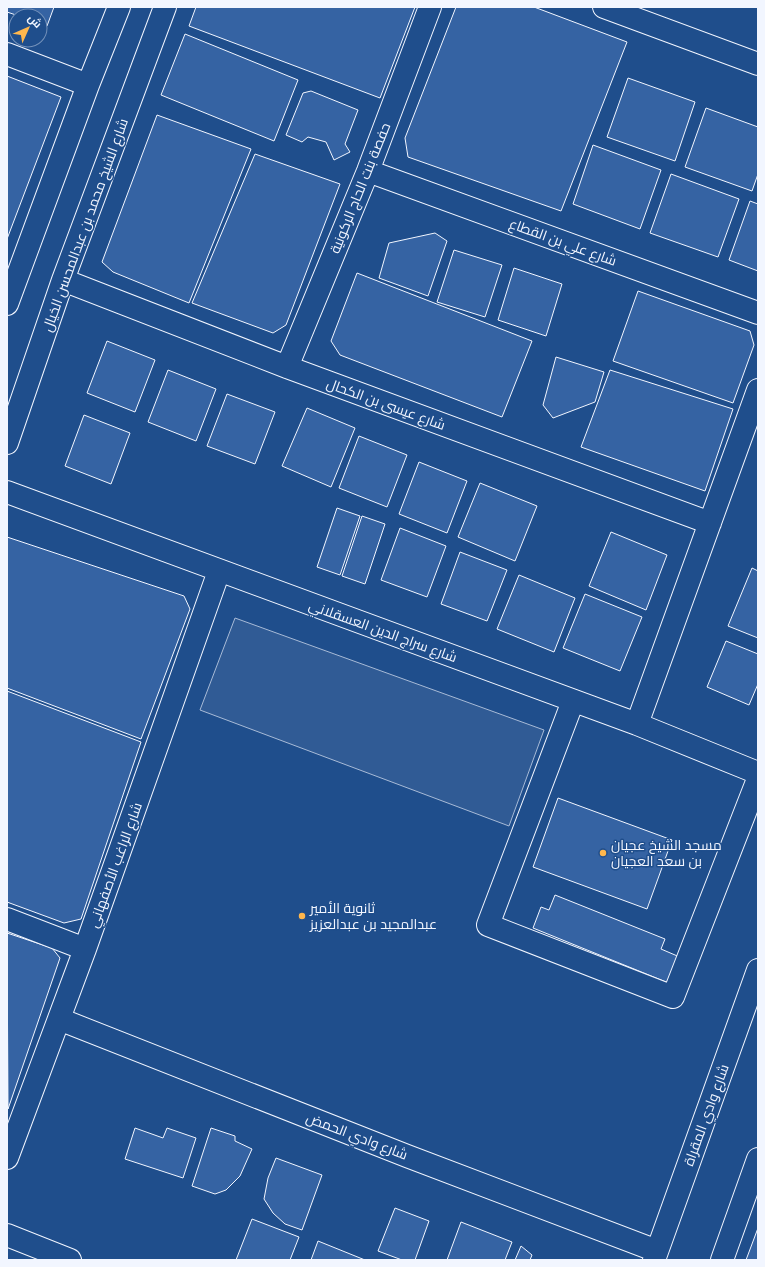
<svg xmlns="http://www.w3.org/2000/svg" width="765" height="1267" viewBox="0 0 765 1267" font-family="Roboto,Cairo,sans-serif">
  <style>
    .parking { fill: #305b95; stroke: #a8bbd7 }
    .building { fill: #3563a3; stroke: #f2f6ff }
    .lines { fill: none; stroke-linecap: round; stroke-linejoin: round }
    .minor-casing { stroke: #f2f6ff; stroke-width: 24 }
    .minor { stroke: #1f4e8c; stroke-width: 22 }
    .poi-dot { fill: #ffb74d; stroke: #1f4e8c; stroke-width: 1.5 }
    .labels { text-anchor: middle; stroke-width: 3; stroke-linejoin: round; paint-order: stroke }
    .street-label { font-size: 14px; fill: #f2f6ff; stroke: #1f4e8c }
    .poi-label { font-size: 14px; fill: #f2f6ff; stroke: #1f4e8c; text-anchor: start }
  </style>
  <rect width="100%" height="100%" fill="#1f4e8c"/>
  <!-- parking -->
  <path class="parking" d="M235,618L544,730L509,826L200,710Z"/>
  <!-- building -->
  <path class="building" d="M7,7H54L47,26L40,24V16H19L7,12Z
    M196,7H415L380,98L189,26Z
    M456,7H534L627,42L561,211L408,157L405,138Z
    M185,34L298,80L274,141L161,95Z
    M7,76L61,97L7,239Z
    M628,78L695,102L675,161L607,137Z
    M311,91L358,110L345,144L350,152L334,160L326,142L308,137L302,142L286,135L303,93Z
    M706,108L758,127V174L752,191L685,167Z
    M157,115L251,149L189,303L113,272L102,262Z
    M593,145L661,170L640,229L573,204Z
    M255,154L340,184L286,325L273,333L192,303Z
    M671,174L739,199L718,257L650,233Z
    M750,201L758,204V271L729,260Z
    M435,233L447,241L428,296L379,278L389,243Z
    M454,250L502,265L485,317L437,302Z
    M514,268L562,284L546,336L498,320Z
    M357,273L532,341L502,417L340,355L331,341Z
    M638,291L750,331L754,345L733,403L613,361Z
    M107,341L155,360L135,412L87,393Z
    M556,357L604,372L595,402L553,418L543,405Z
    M168,370L216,389L196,441L148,422Z
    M610,370L733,409L705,491L581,447Z
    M227,394L275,412L255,464L207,446Z
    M307,408L355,428L331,487L282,466Z
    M84,415L130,433L111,484L65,466Z
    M359,436L407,455L387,507L339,488Z
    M419,462L467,481L447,533L399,514Z
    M480,483L537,506L515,561L458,537Z
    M337,508L360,516L340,575L317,567Z
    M362,516L385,524L365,584L342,576Z
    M400,528L446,546L427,597L381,580Z
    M611,532L667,555L646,610L589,586Z
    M7,537L184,596L190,609L141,739L7,688Z
    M460,552L507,570L487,621L441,604Z
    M752,568L758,571V638L728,626Z
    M519,575L575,598L554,652L497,629Z
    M585,594L642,617L620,671L563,648Z
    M726,641L758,654V684L749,705L707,687Z
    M7,691L141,742L81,919L64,923L7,902Z
    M558,798L672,840L647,909L533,867Z
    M555,895L665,939L661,949L682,958L671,984L533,928L541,907L549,910Z
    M7,933L52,948L60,958L8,1109Z
    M135,1128L163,1138L167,1128L196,1138L183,1178L125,1159Z
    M211,1128L235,1136V1141L252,1149L240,1176L226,1190L215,1194L192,1186Z
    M276,1158L322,1175L302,1230L285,1224L273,1213L264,1199L268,1178Z
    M395,1208L429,1221L415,1260H402L378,1251Z
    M252,1219L299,1237L290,1260H236Z
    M461,1222L512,1242L505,1260H447Z
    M758,1228V1260H746Z
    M318,1241L365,1260H311Z
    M521,1246L532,1255L530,1260H515Z"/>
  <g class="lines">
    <defs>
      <path id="minor" d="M604,7L758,64
        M7,54L88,85
        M368,171L758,313
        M63,280L287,367L710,523
        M7,304L88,85L119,7
        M287,367L368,171L430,7
        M7,443L63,280L165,7
        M7,492L637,724L758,773
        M573,701L488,925L673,997L758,779
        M637,724L758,390
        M7,919L85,949
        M59,1019L407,1156L657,1251
        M7,1158L85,949L219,571
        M7,1235L70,1260
        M654,1260L758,970
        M722,1260L758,1159"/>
    </defs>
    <!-- minor casing -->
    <use href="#minor" class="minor-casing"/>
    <!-- minor -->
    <use href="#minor" class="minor"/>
  </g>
  <!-- markers -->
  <g class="poi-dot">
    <circle cx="603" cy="853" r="4"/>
    <circle cx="302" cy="916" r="4"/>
  </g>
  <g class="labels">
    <!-- street labels -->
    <g class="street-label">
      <text transform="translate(360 188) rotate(-68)" y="5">حفصة بنت الحاج الركونية</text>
      <text transform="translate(85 225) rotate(-70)" y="5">شارع الشيخ محمد بن عبدالمحسن الخيال</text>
      <text transform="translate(563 242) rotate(20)" y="5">شارع علي بن القطاع</text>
      <text transform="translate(386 404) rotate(20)" y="5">شارع عيسى بن الكحال</text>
      <text transform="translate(383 631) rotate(20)" y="5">شارع سراج الدين العسقلاني</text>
      <text transform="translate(115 865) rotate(-70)" y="5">شارع الراغب الأصفهاني</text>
      <text transform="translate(706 1115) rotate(-70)" y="5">شارع وادي المقراة</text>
      <text transform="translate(357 1136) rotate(21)" y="5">شارع وادي الحمض</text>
    </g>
    <!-- poi labels -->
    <g class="poi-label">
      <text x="611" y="850">مسجد الشيخ عجيان<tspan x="611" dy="16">بن سعد العجيان</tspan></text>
      <text x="310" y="913">ثانوية الأمير<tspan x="310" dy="16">عبدالمجيد بن عبدالعزيز</tspan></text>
    </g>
  </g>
  <!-- border -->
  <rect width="765" height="1267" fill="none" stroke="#f2f6ff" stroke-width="16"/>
  <!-- north arrow -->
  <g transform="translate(28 28) rotate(45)"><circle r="19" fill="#1f4e8c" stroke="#7391ba"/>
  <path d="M0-3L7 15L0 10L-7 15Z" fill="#ffb74d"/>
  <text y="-6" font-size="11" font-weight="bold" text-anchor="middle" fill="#f2f6ff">ش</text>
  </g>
</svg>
